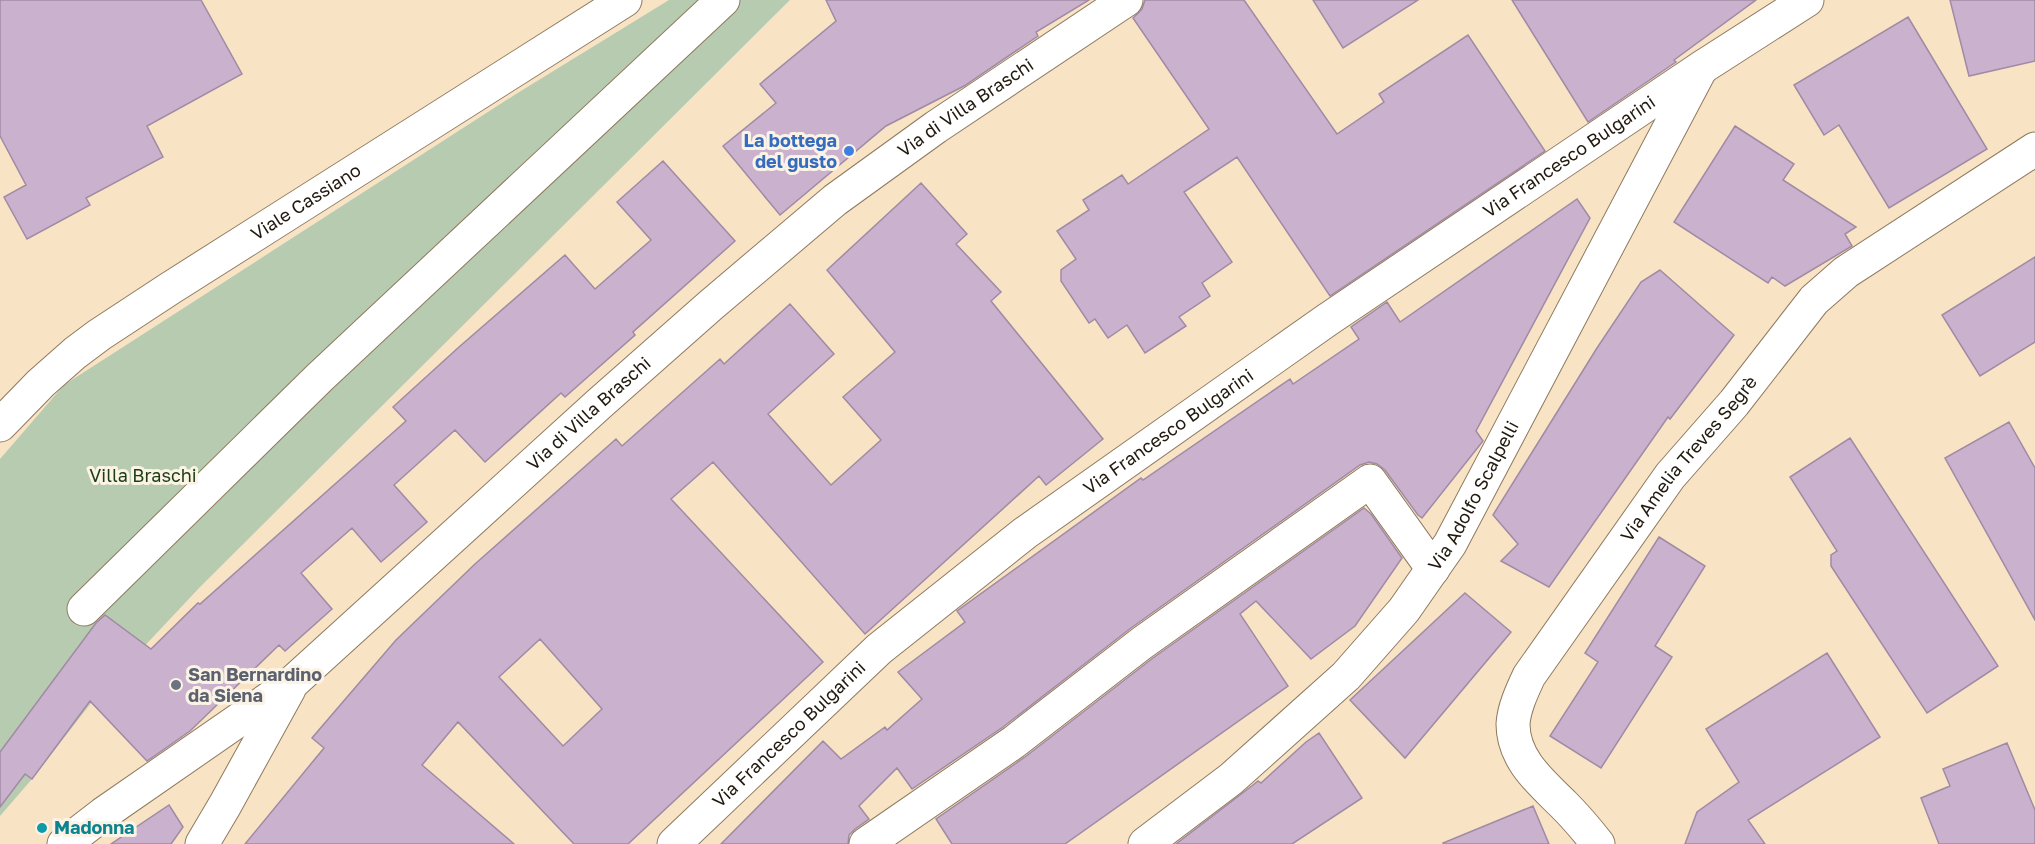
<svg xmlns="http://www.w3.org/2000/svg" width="2035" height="844" viewBox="0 0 2035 844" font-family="'Golos Text',sans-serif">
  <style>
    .green { fill: #b6cbb0 }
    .building { fill: #cab2ce; stroke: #a08aa4; stroke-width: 1.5; fill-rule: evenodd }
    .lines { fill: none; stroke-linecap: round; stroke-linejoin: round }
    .minor-casing { stroke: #8e7a5f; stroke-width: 35 }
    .minor { stroke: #fff; stroke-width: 33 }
    .shop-dot { fill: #3f7fe0; stroke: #fcf3e7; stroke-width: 2 }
    .worship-dot { fill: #6b7280; stroke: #fcf3e7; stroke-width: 2 }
    .culture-dot { fill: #0f9aa8; stroke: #fcf3e7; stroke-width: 2 }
    .labels { text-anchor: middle; stroke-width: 6; stroke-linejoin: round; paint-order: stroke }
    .street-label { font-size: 18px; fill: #21190e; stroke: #fcf3e7 }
    .shop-label { font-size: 18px; font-weight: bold; fill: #366cbe; stroke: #fcf3e7; text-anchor: end }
    .park-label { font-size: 18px; fill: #1b3e10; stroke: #fcf3e7 }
    .worship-label { font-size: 18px; font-weight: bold; fill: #5b616d; stroke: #fcf3e7; text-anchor: start }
    .culture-label { font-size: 18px; font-weight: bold; fill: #0d838f; stroke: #fcf3e7; text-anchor: start }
  </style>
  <rect width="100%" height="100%" fill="#f9e3c5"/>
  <!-- green -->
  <path class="green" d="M669,0H790L200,587L91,703L32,779L0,816V459L64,385L516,94Z"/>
  <!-- building -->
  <path class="building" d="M0,0H201L242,74L147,126L163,157L86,198L90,205L27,239L4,197L26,185L0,136Z
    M826,0H1089L1036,32L1038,36L964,86L886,126L780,215L723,146L776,103L760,84L836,21Z
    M1145,0H1244L1337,134L1384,102L1379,94L1468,35L1545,151L1330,296L1237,157L1184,192L1232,262L1202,283L1210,296L1179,317L1186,326L1145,353L1127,325L1108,338L1095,319L1089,323L1061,281V270L1076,259L1057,231L1089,210L1083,200L1122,175L1128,184L1209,129L1133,18L1142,9Z
    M1313,0H1418L1343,48Z
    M1512,0H1756L1674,60L1676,62L1588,122Z
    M1950,0H2035V61L1969,76Z
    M1908,17L1987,149L1889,208L1839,125L1824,135L1794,85Z
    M1735,126L1794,164L1783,180L1856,227L1845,234L1852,246L1785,286L1772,277L1768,283L1674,222Z
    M663,161L735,241L633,332L635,335L565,397L561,393L485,462L455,430L394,485L427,522L381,562L352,528L301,573L332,609L285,651L279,645L190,731L147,761L90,701L32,779L25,774L0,807V752L96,623L105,615L151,649L198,603L200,604L406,421L393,407L459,347L565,255L595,289L651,240L617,202Z
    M921,183L967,234L956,244L1001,292L991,301L1103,439L1046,485L1039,476L865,634L713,462L671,499L823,662L628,844H574L458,722L422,765L514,844H245L324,748L312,738L396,640L475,564L616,439L622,446L720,359L724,364L790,304L834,354L768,414L831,485L881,440L843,397L895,352L827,270ZM540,639L602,709L563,746L499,677Z
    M1577,199L1590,218L1476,431L1483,441L1422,518L1418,515L1385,470L1377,464L1369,462L1360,465L1131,628L1003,727L912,789L897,768L859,806L869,819L855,829L849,835L848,844H721L823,741L841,759L885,727L887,730L922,699L898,672L965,622L957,611L1141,478L1143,480L1290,379L1293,384L1359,339L1351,327L1387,302L1400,322Z
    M2035,257V342L1980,376L1942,315Z
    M1660,270L1734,335L1670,419L1668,417L1549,587L1501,561L1518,544L1493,515L1597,348L1641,282Z
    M2009,422L2035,468V620L1945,458Z
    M1850,438L1998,666L1927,713L1831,566V555L1837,551L1790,477Z
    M1364,508L1371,514L1402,558L1355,626L1311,659L1256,601L1240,614L1288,686L1065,844H952L936,819L1025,757L1153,658Z
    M1659,537L1705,566L1655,646L1672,657L1601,768L1550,736L1598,662L1585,653Z
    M1465,593L1511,632L1405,758L1350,700Z
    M1827,653L1880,737L1748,820L1765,844H1685L1697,812L1739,782L1706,729Z
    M1319,733L1362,798L1292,844H1176L1253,785L1258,781L1261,783L1306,742Z
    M2007,743L2035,810V844H1939L1921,798L1950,786L1943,769Z
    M169,805L183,827L171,844H111Z
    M1533,806L1549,844H1443V843Z"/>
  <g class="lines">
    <defs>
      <g id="minor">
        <path id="s1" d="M0,425L41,383L75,353L99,335L169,289L625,0"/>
        <path d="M84,609L319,378L723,0"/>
        <path id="s2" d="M64,844L103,814L292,683L600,403L711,305L835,200L936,127L1126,0"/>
        <path d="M202,844L225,805L289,689"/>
        <path id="s3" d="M674,844L879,649L1025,533L1327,320L1701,68L1807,0"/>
        <path d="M866,844L1014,742L1142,643L1370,481L1433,569"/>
        <path id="s4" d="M1145,844L1231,779L1346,676L1404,610L1450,544L1699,72"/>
        <path id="s5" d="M1598,844C1587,830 1576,817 1564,805C1542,783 1513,760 1513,724C1514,708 1522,691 1529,676L1670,476L1734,403L1814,300L1846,272L2035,149"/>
      </g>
    </defs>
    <!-- minor casing -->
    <use href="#minor" class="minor-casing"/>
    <!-- minor -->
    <use href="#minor" class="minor"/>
  </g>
  <!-- markers -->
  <circle class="shop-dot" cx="849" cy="151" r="6"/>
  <circle class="worship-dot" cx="176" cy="685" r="6"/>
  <circle class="culture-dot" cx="42" cy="828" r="6"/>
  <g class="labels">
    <!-- street labels -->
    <g class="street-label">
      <text dy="6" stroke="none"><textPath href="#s2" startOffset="1166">Via di Villa Braschi</textPath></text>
      <text dy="6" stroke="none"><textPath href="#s3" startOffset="1131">Via Francesco Bulgarini</textPath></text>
      <text dy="6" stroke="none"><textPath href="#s1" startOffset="380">Viale Cassiano</textPath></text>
      <text dy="6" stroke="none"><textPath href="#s2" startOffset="680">Via di Villa Braschi</textPath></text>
      <text dy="6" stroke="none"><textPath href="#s3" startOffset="645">Via Francesco Bulgarini</textPath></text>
      <text dy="6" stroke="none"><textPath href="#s5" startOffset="471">Via Amelia Treves Segrè</textPath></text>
      <text dy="6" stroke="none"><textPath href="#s4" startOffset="484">Via Adolfo Scalpelli</textPath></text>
      <text dy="6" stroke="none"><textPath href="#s3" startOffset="159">Via Francesco Bulgarini</textPath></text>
    </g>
    <!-- shop labels -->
    <g class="shop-label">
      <text x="837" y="147">La bottega<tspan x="837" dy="21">del gusto</tspan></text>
    </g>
    <!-- park labels -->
    <g class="park-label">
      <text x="143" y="482">Villa Braschi</text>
    </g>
    <!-- worship labels -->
    <g class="worship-label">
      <text x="188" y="681">San Bernardino<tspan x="188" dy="21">da Siena</tspan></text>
    </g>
    <!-- culture labels -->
    <g class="culture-label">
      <text x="54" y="834">Madonna</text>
    </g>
  </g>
</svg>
